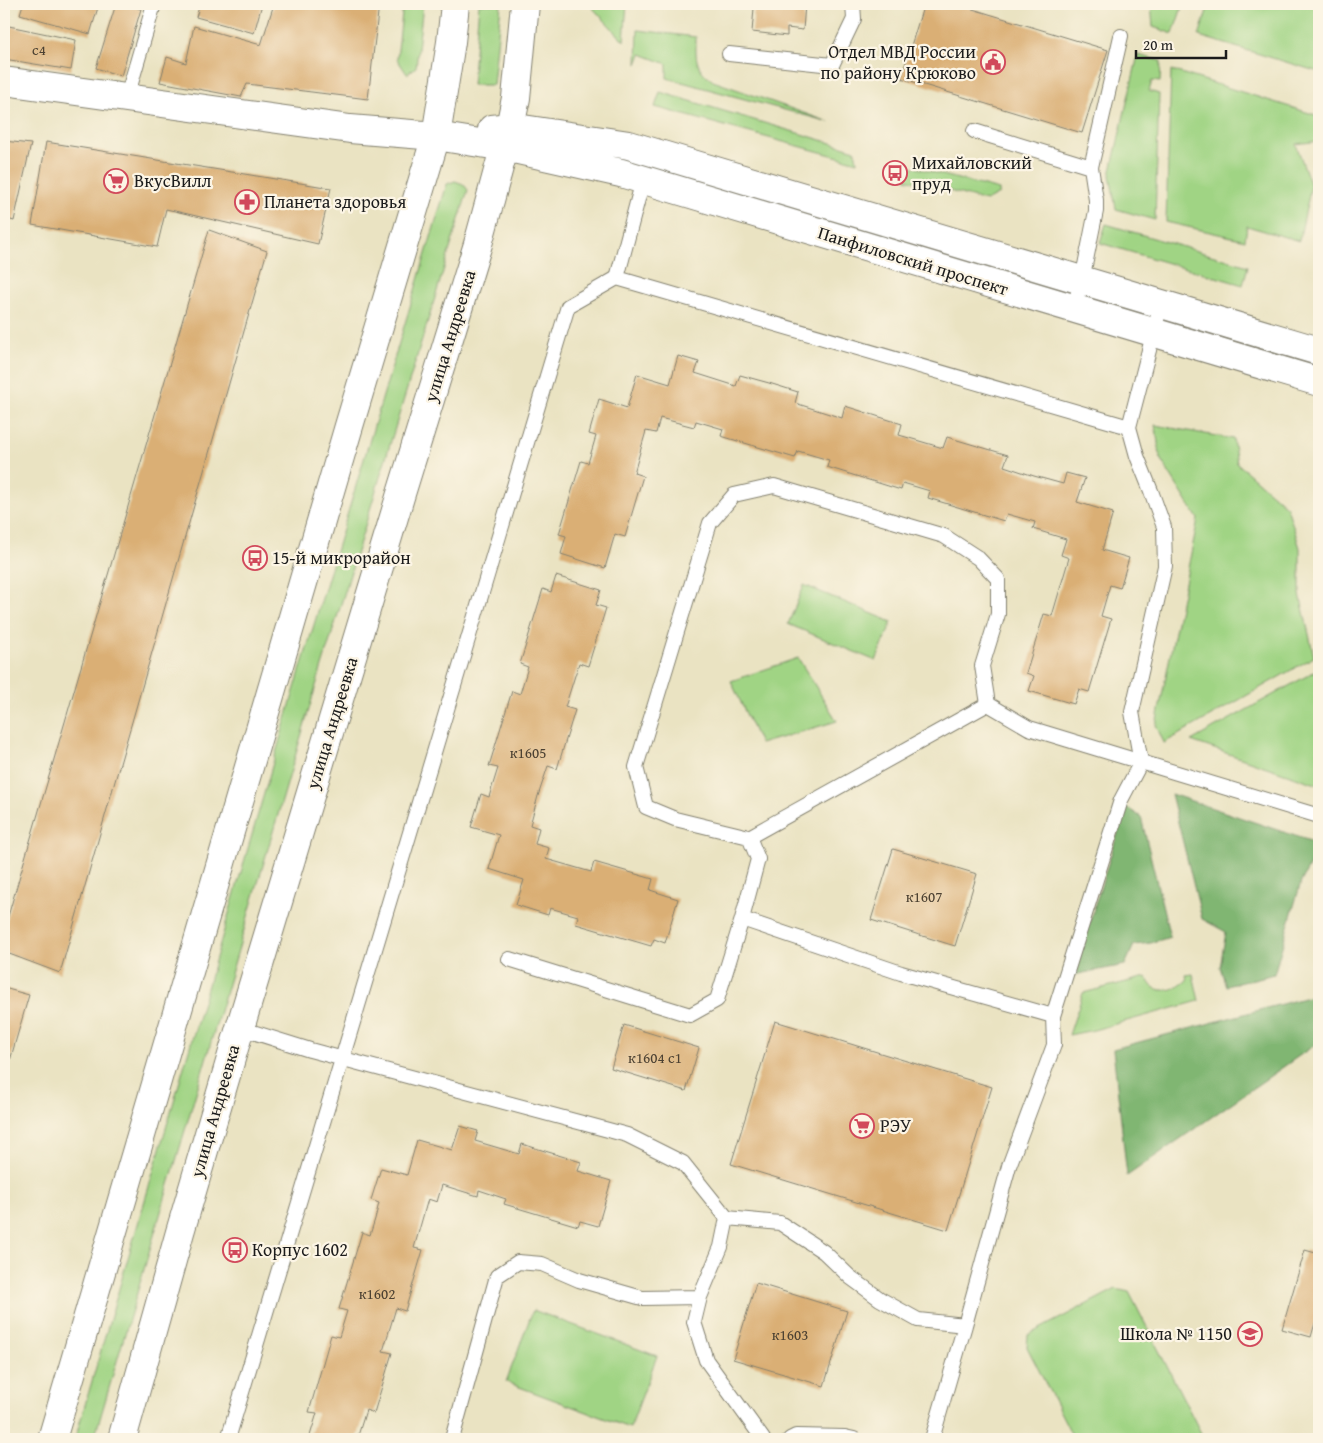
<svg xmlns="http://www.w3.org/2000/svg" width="1323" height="1443" viewBox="0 0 1323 1443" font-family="'Gentium Book Plus',serif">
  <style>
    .green { fill: #a0d484; stroke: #5e7850 }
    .forest { fill: #80b672; stroke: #4e6947 }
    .building { fill: #daaf74 }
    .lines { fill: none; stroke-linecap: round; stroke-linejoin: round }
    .service-casing { stroke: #83806f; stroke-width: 16 }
    .minor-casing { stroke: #83806f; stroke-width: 30 }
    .secondary-casing { stroke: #83806f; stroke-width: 30 }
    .primary-casing { stroke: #83806f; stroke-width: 30 }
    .service { stroke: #fff; stroke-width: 14 }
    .minor { stroke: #fff; stroke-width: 28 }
    .secondary { stroke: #fff; stroke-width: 28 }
    .primary { stroke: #fff; stroke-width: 28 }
    .labels { text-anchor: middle; stroke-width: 4.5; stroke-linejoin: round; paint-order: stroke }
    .number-label { font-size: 15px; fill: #4c4132 }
    .poi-label { font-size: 18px; fill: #1c1c1c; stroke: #fcf5e5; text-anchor: start }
    .street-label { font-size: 18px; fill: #1c1c1c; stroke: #fcf5e5 }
  </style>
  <rect width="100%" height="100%" fill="#fcf5e5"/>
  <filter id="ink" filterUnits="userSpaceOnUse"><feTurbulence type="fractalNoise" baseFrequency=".02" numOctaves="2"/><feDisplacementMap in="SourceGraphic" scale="10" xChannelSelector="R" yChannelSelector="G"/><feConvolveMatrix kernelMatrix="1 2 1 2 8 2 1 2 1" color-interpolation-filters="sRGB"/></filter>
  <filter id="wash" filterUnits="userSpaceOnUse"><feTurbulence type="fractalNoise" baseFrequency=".0096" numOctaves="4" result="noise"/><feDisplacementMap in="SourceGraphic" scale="20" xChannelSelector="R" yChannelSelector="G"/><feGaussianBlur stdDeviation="1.12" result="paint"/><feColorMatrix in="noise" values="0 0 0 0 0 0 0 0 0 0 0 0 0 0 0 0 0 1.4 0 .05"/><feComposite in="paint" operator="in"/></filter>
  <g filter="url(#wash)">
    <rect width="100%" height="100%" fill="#eae3c2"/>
    <!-- green -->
    <path class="green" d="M403,4H423L416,67L407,74L397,59Z
      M479,4H501L493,85H472Z
      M589,4H627L624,41Z
      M1151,4H1183L1173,34L1153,27Z
      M1209,4H1319V72L1199,36Z
      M638,30L696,37C696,59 694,67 713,81L829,122L667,78V64L641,54L637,64Z
      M1138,55L1161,61L1160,82L1152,81L1149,91L1159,94L1155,220L1116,209L1110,175Z
      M1171,70L1319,116V141L1296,144L1311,186L1299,241L1247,226L1245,240L1166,222Z
      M660,92L855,150L857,162L655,107Z
      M910,166L999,190V194L986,201L906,179Z
      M455,181L463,184L468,190L315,689L94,1439H75L297,681L447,184Z
      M1106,224L1248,266L1243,285L1100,243Z
      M1155,425L1233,439L1237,463L1287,507L1300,548V594L1314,657L1164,743L1156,725L1198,519L1161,460Z
      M804,585L892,622L876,661L788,624Z
      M798,658L837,721L760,744L731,681Z
      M1319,669V785L1191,741Z
      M1193,974L1199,1001L1094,1030L1069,1035L1083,993L1146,977C1148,980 1150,985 1153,987C1164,994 1179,988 1187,980L1186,975Z
      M1116,1289L1129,1292L1204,1439H1074L1027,1347L1028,1335Z
      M533,1310L657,1356L630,1428L506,1382Z"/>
    <!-- forest -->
    <path class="forest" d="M1171,794L1319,844V848L1301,882L1274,974L1226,986L1220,967L1226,932L1202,919Z
      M1126,807L1141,817L1170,937L1151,943L1134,945L1125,965L1073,975Z
      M1319,994V1042L1127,1176L1113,1049Z"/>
    <g id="blocks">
      <!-- building -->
      <path class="building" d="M23,4H99L90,34L20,14Z
        M116,4H125L141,9L121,76L96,68Z
        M200,4H262L254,33L196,17Z
        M274,4H379L368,99L247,84L241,97L160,82L167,57L186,63L194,26L261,45Z
        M724,4H805L803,30L787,28V36L752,32L754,8L724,5Z
        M924,4H956L1108,50L1082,133L901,78Z
        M4,25L76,40L71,70L4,59Z
        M4,141L31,144L14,221L4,218Z
        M46,142L331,188L318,244L166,209L157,247L32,225Z
        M209,230L267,251L60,973L4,952V930Z
        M678,356L699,362L695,373L736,386L740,375L769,383L798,392L795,403L842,418L845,406L902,424L899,435L943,448L947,437L1008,455L1004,466L1034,476L1063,484L1066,473L1085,478L1077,502L1113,513L1102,550L1129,558L1120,588L1110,585L1101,616L1111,619L1089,692L1079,689L1074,704L1029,691L1034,676L1026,673L1044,614L1052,616L1069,558L1061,555L1066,539L1033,529L1035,522L1007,514L1004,521L928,498L930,491L903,483L901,490L827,467L829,460L798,451L795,458L721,436L723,429L696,421L694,427L660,418L656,433L646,431L634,473L643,476L625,537L615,534L605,568L561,554L566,536L559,534L581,461L588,463L596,436L589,434L599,399L627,408L637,374L670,384Z
        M556,576L601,590L596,605L606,608L588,666L579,663L565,707L575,710L557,769L548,766L538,796L530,825L539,828L535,844L549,848L546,859L591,872L594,862L653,879L650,890L678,899L665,943L654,939L651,946L576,924L578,916L550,908L548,915L516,905L524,880L489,869L499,835L471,827L481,794L489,797L498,768L489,766L512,691L520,694L528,667L520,664L543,589L551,592Z
        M893,849L977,874L955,946L871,920Z
        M4,988L29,995L7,1071L4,1070Z
        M775,1021L992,1087L948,1230L731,1164Z
        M624,1025L699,1048L686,1091L611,1068Z
        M460,1126L478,1131L475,1141L519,1154L522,1144L581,1162L578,1171L611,1181L598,1226L580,1221L578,1226L504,1204L506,1199L479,1190L478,1196L442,1185L437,1202L428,1199L414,1248L423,1250L405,1311L396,1308L383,1351L392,1353L374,1413L366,1410L357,1439H309L317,1413L309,1412L331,1335L339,1337L347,1311L339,1309L362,1232L370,1235L375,1219L379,1203L371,1200L381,1168L407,1175L417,1140L452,1150Z
        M1305,1250L1319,1254V1324L1315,1323L1311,1337L1282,1329Z
        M756,1283L847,1311L824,1386L733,1359Z"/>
    </g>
  </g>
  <g filter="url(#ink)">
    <use href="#blocks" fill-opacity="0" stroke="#83806f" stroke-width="1"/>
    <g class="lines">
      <defs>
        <path id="service" d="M729,54L832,65L854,19L853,4
          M127,97L154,4
          M974,131L1091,167
          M643,180L617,278L1129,427
          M1161,304L1129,427L1137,456L1151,491L1164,527L1165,566L1132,712L1141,762L1319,816
          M1073,309L1082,280L1096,211V200L1091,167L1121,36
          M749,837L988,704
          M742,919L901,973L1053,1016
          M509,959L690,1015L717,1000L742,919L758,859L749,837L675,819L646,807L636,767L710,523L734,495L774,486L944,536L978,558L998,579V614L982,666L988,704L1029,728L1141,762L1121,800L1053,1016L1054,1045L1009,1166L965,1325
          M240,1028L310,1050L627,1135L683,1163L727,1218L721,1247L700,1297L694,1322L706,1360L763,1439
          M727,1218L780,1223L824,1252L850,1277L880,1299L918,1320L965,1325L932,1439
          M228,1439L568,306L617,278
          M452,1439L497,1276L518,1262L542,1264L579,1280L642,1298L700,1297
          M790,1439L796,1436L845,1437L854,1439"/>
        <path id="minor" d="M4,81L350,129L436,136"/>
        <path id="secondary" d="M510,127L516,98L525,4
          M436,136L451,42L455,4"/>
        <path id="primary" d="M492,129L510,127L629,145L1319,351
          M436,136L505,147L621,173L1319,382
          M52,1439L349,426L436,136
          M122,1439L180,1232L240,1028L400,497L478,244L510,127"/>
      </defs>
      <!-- service casing -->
      <use href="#service" class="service-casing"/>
      <!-- minor casing -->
      <use href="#minor" class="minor-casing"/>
      <!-- secondary casing -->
      <use href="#secondary" class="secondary-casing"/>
      <!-- primary casing -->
      <use href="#primary" class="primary-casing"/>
      <!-- service -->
      <use href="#service" class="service"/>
      <!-- minor -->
      <use href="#minor" class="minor"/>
      <!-- secondary -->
      <use href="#secondary" class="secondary"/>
      <!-- primary -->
      <use href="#primary" class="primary"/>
    </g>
  </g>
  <!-- icons -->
  <defs>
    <symbol id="civic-ring" viewBox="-11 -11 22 22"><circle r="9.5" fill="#fcf5e5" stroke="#d1495b" stroke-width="1.5"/><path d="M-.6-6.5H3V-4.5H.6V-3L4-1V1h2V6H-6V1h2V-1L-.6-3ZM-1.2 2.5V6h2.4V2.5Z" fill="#d1495b"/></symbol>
    <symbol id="bus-ring" viewBox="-11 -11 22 22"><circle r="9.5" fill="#fcf5e5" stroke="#d1495b" stroke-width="1.5"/><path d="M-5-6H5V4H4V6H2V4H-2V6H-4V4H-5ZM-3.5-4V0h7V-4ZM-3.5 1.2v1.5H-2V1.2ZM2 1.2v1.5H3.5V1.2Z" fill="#d1495b"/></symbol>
    <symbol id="supermarket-ring" viewBox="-11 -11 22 22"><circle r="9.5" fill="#fcf5e5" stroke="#d1495b" stroke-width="1.5"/><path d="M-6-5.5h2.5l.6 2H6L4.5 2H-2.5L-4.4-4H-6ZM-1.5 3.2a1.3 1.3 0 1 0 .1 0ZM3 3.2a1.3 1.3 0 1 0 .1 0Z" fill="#d1495b"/></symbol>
    <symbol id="pharmacy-ring" viewBox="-11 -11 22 22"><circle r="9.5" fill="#fcf5e5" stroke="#d1495b" stroke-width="1.5"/><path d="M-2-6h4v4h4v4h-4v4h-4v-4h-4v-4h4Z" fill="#d1495b"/></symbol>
    <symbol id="school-ring" viewBox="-11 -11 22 22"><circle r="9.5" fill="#fcf5e5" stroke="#d1495b" stroke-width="1.5"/><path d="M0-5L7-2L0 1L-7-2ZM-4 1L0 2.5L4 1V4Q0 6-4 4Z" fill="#d1495b"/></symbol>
  </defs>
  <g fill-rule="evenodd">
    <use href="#civic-ring" x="979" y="48" width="28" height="28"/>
    <use href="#bus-ring" x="881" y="159" width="28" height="28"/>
    <use href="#supermarket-ring" x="102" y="167" width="28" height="28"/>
    <use href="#pharmacy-ring" x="233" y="188" width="28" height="28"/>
    <use href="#bus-ring" x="241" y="544" width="28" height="28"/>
    <use href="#supermarket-ring" x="848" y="1112" width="28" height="28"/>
    <use href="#bus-ring" x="221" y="1236" width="28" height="28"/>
    <use href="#school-ring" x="1236" y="1320" width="28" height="28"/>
  </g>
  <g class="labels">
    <!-- number labels -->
    <g class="number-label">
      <text x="39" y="55">с4</text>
      <text x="528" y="758">к1605</text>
      <text x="924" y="902">к1607</text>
      <text x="655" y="1063">к1604 с1</text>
      <text x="377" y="1299">к1602</text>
      <text x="790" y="1340">к1603</text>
    </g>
    <!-- poi labels -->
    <g class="poi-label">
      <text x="976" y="58" text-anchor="end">Отдел МВД России<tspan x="976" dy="21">по району Крюково</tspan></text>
      <text x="912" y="169">Михайловский<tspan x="912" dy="21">пруд</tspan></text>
      <text x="134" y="187">ВкусВилл</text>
      <text x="264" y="208">Планета здоровья</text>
      <text x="272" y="564">15-й микрорайон</text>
      <text x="880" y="1132">РЭУ</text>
      <text x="252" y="1256">Корпус 1602</text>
      <text x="1232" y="1340" text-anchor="end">Школа № 1150</text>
    </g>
    <!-- street labels -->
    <g class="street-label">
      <text transform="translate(913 261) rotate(17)" y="6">Панфиловский проспект</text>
      <text transform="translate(450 336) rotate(-73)" y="6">улица Андреевка</text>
      <text transform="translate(332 723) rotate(-73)" y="6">улица Андреевка</text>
      <text transform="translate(215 1111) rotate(-74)" y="6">улица Андреевка</text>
    </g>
  </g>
  <!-- margin -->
  <rect width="1323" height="1443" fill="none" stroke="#fcf5e5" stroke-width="20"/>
  <!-- scale -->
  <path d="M1136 50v8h90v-8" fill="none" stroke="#1c1c1c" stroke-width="2.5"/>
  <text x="1143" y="50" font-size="15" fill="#1c1c1c" stroke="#fcf5e5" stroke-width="4" paint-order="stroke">20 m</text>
</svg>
